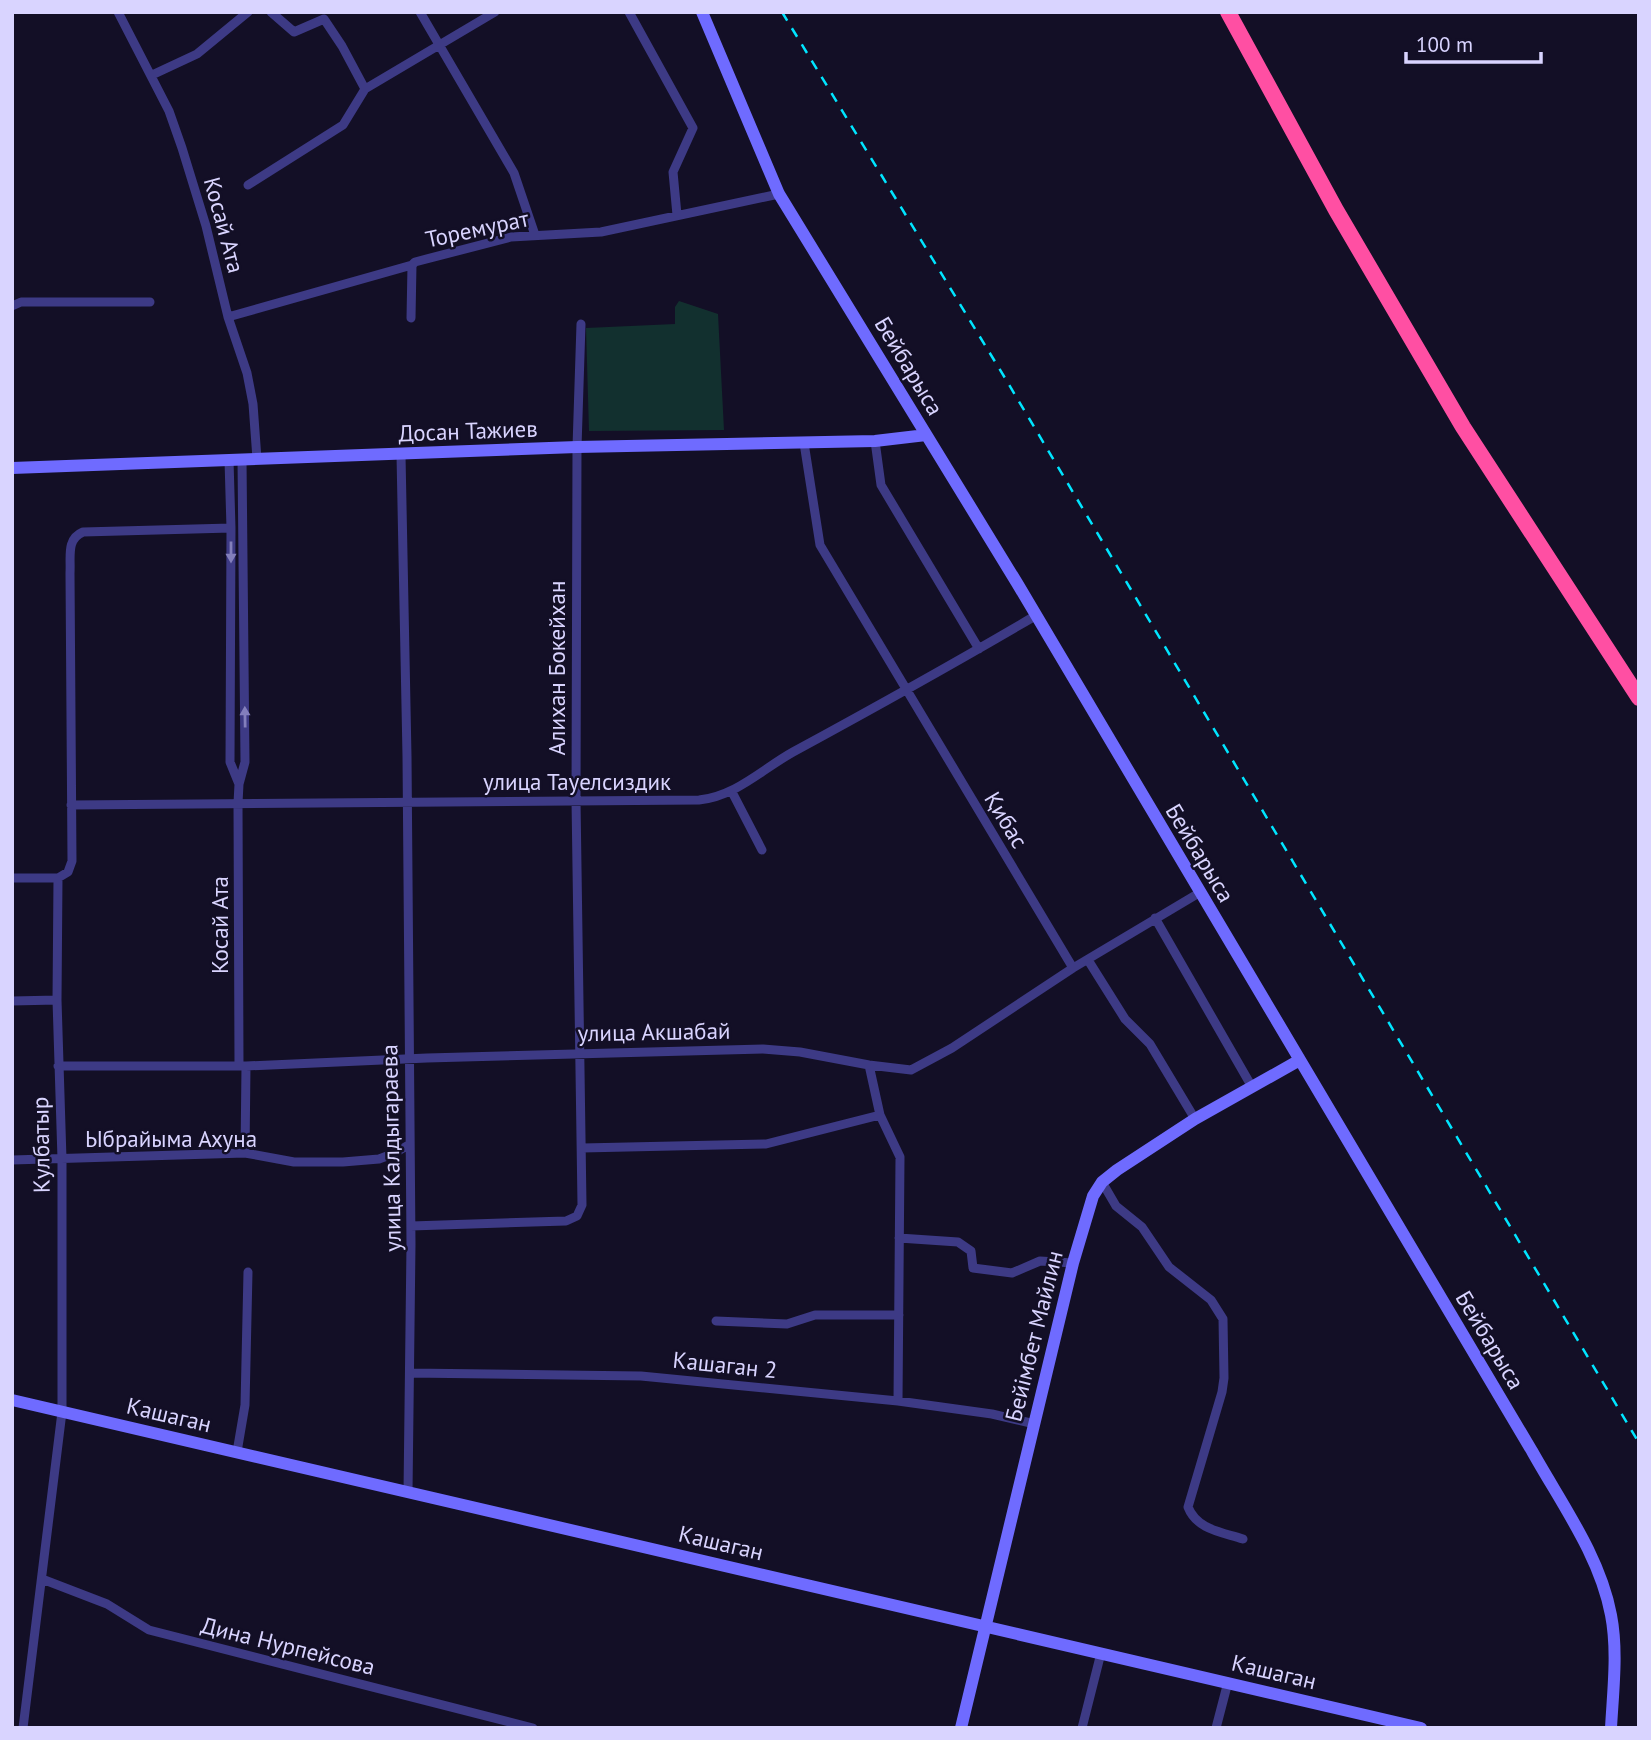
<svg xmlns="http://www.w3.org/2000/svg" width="1651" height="1740" viewBox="0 0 1651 1740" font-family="'PT Sans',sans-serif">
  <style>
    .green { fill: #12302f }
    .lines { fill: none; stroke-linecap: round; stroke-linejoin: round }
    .street { stroke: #3d3a85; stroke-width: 9 }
    .secondary { stroke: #6f6bff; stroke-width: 12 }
    .highway { stroke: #ff4fa3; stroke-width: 16 }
    .rail { stroke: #00e5ff; stroke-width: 2.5; stroke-dasharray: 10 9; stroke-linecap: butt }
    .oneway { fill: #837fbc }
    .labels { text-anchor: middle; stroke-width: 5; stroke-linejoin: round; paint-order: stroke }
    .street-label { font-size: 23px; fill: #d9d4ff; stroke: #130f26 }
  </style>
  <rect width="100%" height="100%" fill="#130f26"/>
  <!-- green -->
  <path class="green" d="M679,301L718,314L724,430L589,431L586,328L675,324V307Z"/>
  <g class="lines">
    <!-- street -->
    <path class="street" d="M118,12L169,111L182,148L206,226L228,317L247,373L253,404L257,459
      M420,12L514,173L535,235
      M629,12L693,128L673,172L677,215
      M152,75L197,54L248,12
      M365,89L495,12
      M248,185L343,125L365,89L342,46L324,19L294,32L271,12
      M12,306L21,302H150
      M228,317L412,265L415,262L511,237L601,232L779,194
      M411,318L412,265
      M875,441L881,485L979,649
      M804,443L820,545L1073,968
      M401,455L407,756L411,1244L408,1492
      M229,460L231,528L230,762L239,784
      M732,792L762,850
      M71,805L699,800C736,796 761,770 793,752C874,708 955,663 1035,616
      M12,878H58L68,872L72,861L70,573C71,557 66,539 83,532L231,528
      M1155,918L1252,1087
      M1088,960L1125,1019L1150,1044L1195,1119
      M12,1001L57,1000
      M869,1065L880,1115L900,1157L898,1401
      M58,1066H246L427,1058L763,1049L800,1052L869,1065L911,1070L952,1048L1073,968L1199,893
      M239,1066L238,803L239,784L245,762L242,459
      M582,1148L766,1144L880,1115
      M245,1153L246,1066
      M12,1160L245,1153L294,1162H343L379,1159L395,1153L410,1144
      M1102,1182L1116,1206L1142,1227L1169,1267L1211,1300L1223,1319L1224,1378L1222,1392L1188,1507C1197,1530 1222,1532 1243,1539
      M411,1226L566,1221L577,1216L582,1205L576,800L577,447L581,324
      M899,1238L958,1242L971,1251L973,1268L1012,1273L1040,1261L1073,1263
      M716,1321L787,1324L815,1315H899
      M410,1373L641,1376L898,1401L992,1414L1035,1424
      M237,1452L245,1405L248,1272
      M42,1579L107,1604L149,1630L533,1728
      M23,1728L62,1412V1159L57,1000L58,878
      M1082,1728L1101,1653
      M1216,1728L1228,1682"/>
    <!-- secondary -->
    <path class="secondary" d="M702,12L779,194L1017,583L1532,1451C1561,1503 1600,1556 1611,1615C1618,1651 1613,1691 1611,1728
      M12,468L577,447L875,441L926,435
      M12,1400L1421,1728
      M961,1728L1073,1263L1093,1196L1102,1182L1117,1170L1195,1119L1298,1061"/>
    <!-- highway -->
    <path class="highway" d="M1228,12L1336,210L1463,427L1639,698"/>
    <!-- rail -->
    <path class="rail" d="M782,12L1005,378L1639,1443"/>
  </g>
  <!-- one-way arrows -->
  <defs><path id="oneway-solid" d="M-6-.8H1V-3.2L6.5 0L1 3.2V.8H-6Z" transform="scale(1.75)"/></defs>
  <g class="oneway">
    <use href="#oneway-solid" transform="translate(231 552) rotate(90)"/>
    <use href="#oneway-solid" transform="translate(245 717) rotate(-91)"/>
  </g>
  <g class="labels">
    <!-- street labels -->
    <g class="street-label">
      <text transform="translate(224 225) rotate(75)" y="8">Косай Ата</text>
      <text transform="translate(477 229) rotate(-12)" y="8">Торемурат</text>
      <text transform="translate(909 366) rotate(59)" y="8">Бейбарыса</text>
      <text transform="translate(468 431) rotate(-2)" y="8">Досан Тажиев</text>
      <text transform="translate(557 668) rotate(-90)" y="8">Алихан Бокейхан</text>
      <text x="577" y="790">улица Тауелсиздик</text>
      <text transform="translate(1006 820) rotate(59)" y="8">Қибас</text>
      <text transform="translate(1200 853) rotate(59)" y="8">Бейбарыса</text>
      <text transform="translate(220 925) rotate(-90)" y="8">Косай Ата</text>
      <text transform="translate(654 1032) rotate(-1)" y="8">улица Акшабай</text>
      <text x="171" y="1147">Ыбрайыма Ахуна</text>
      <text transform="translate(41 1145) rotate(-91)" y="8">Кулбатыр</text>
      <text transform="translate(391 1148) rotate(-91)" y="8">улица Калдыгараева</text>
      <text transform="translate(1034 1336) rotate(-76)" y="8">Бейімбет Майлин</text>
      <text transform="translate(1490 1340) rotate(59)" y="8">Бейбарыса</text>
      <text transform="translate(725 1365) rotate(6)" y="8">Кашаган 2</text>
      <text transform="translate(169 1415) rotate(13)" y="8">Кашаган</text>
      <text transform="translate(721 1543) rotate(13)" y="8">Кашаган</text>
      <text transform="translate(288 1646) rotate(14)" y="8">Дина Нурпейсова</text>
      <text transform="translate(1274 1672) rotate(13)" y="8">Кашаган</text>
    </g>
  </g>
  <!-- border -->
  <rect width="1651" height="1740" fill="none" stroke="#d9d4ff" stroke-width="28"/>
  <!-- scale -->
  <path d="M1406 52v10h135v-10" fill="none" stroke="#d9d4ff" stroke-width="3.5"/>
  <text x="1416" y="52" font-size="21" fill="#d9d4ff" stroke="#130f26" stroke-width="5" paint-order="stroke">100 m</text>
</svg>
